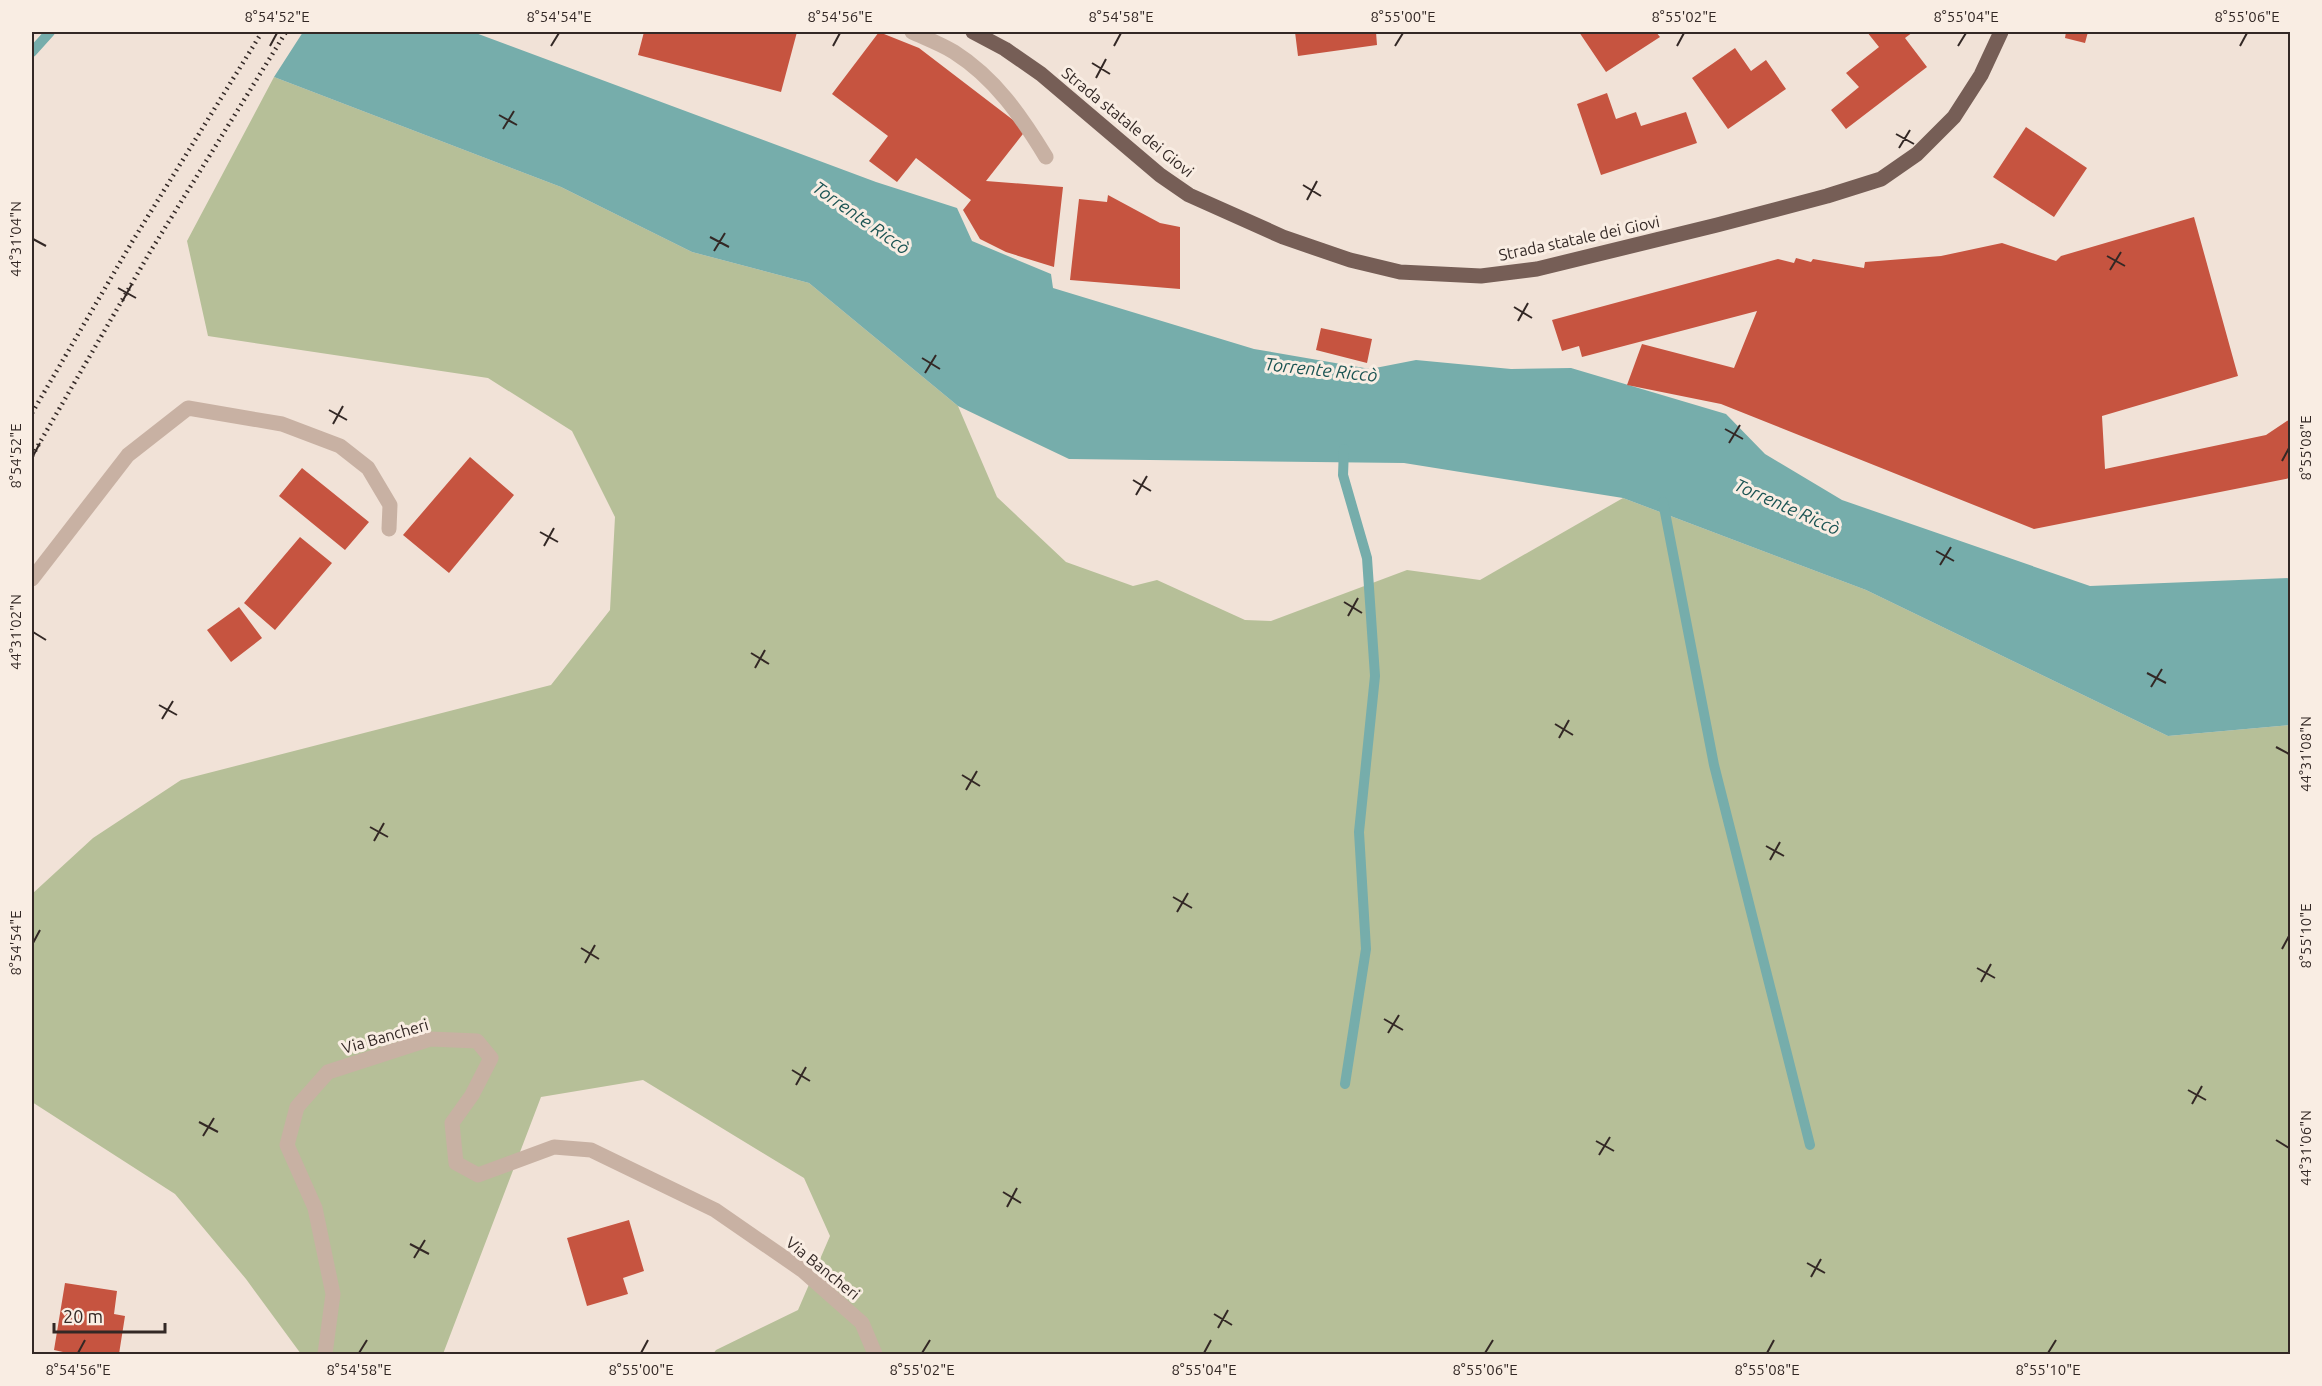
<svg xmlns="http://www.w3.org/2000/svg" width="2322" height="1386" viewBox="0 0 2322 1386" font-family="Ubuntu,sans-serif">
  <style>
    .green { fill: #b6bf98 }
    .water { fill: #76adab }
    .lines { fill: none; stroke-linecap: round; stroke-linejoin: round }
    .stream { stroke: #76adab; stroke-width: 10 }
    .building { fill: #c65440 }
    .minor { stroke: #c8b1a3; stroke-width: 15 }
    .primary { stroke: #765e56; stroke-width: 15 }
    .rail { stroke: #332825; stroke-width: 4.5; stroke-dasharray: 1.5 4.5; stroke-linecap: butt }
    .ticks { fill: none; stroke: #332825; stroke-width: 2 }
    .labels { text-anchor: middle; stroke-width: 6; stroke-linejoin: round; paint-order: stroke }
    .street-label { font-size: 16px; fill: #332825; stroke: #f9ede3 }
    .water-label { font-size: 18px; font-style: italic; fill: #1b5453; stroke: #f9ede3 }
    .neatline { fill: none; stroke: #332825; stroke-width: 2 }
    .ticks-label { font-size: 15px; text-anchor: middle; fill: #332825 }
  </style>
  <rect width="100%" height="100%" fill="#f1e2d7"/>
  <!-- green -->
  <path class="green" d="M274,77L561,187L692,252L809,283L958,406L997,497L1066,562L1133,586L1157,580L1245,620L1271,621L1407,570L1480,580L1623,498L1866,590L2168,736L2290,725V1354H713L716,1350L798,1310L830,1236L804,1178L643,1080L541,1097L443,1354H301L246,1279L175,1194L32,1102V894L93,838L181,780L551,685L610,610L615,517L572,431L488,378L208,336L187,241Z"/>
  <!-- water -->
  <path class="water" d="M303,32H473L876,182L957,208L972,241L1051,274L1053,288L1254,349L1370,369L1416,360L1511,369L1571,368L1726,414L1765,454L1842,500L2090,586L2290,578V725L2168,736L1866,590L1623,498L1404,463L1069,459L958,406L809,283L692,252L561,187L274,77Z"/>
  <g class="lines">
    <!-- stream -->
    <path class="stream" d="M32,52L50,32
      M1344,449L1343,475L1367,558L1375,676L1359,832L1366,949L1345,1084
      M1663,502L1714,765L1810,1145"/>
  </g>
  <!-- building -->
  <path class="building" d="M644,32H797L781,92L638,55Z
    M879,32L919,48L1026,130L986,181L1063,187L1054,267L1006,252L980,239L963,210L971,200L916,158L897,182L869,161L888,136L832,94Z
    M1295,32H1376L1377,45L1298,56Z
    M1579,32H1656L1660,37L1606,72Z
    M1867,32H1913L1905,38L1927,67L1846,129L1831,110L1859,87L1846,73L1879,47Z
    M2066,32H2088L2085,43L2065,38Z
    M1735,48L1751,71L1766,60L1786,89L1728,129L1692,78Z
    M1607,93L1616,119L1636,112L1641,126L1686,112L1697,143L1601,175L1577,104Z
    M2026,127L2087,168L2054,217L1993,177Z
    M1108,195L1160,223L1180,227V289L1070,280L1079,199L1107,202Z
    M2194,217L2238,376L2102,416L2105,469L2266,435L2290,419V478L2034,529L1721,404L1627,385L1642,344L1734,368L1757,311L1582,357L1579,346L1562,351L1552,320L1778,259L1794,263L1796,258L1811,262L1813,259L1864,268L1865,262L1941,256L2002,243L2056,261L2061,256Z
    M1321,328L1372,339L1367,363L1316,350Z
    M470,457L514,495L449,573L403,535Z
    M302,468L369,522L345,550L279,496Z
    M300,537L332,563L275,630L244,603Z
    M239,607L262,638L231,662L207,630Z
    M629,1220L644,1271L623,1278L628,1294L587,1306L567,1238Z
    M65,1283L117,1291L114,1314L125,1316L119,1354H72L54,1350Z"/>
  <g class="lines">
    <!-- minor -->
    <path class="minor" d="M912,32C925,38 941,44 954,52C995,78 1021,116 1046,157
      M32,579L128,455L188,408L282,424L340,446L368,468L390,505L389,529
      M325,1354L333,1294L315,1208L287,1145L297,1107L328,1072L430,1039L477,1041L491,1058L472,1095L452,1123L456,1163L478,1175L554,1147L591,1150L715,1210L802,1270L862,1323L875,1354"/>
    <!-- primary -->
    <path class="primary" d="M973,32L1005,49L1041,74L1160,175L1189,195L1283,237L1350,260L1400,272L1481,276L1537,269L1717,225L1827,196L1881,179L1917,154L1954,117L1981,75L2001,32"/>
    <!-- rail -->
    <path class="rail" d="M32,413L132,242L262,32
      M32,456L150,252L286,32"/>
  </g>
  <!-- ticks -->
  <path class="ticks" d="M270,46L277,33M551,46L559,33M833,46L840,33M1114,46L1121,33M1395,46L1403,33M1677,46L1684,33M1958,46L1966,33M2240,46L2247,33M1092,63L1110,74M1096,78L1106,59M499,115L517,125M503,129L514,111M1896,134L1914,144M1899,148L1910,130M1303,185L1321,196M1307,200L1317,181M710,237L729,247M33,239L46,246M714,251L725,233M2107,256L2125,266M2110,270L2121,252M118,288L136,298M122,302L132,284M1514,307L1532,318M1518,321L1528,303M922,358L940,369M925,373L936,355M329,410L347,420M333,424L343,406M1725,429L1743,439M1729,443L1740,425M33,456L40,443M2282,461L2289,448M1133,480L1151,491M1136,495L1147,476M540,532L558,542M544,546L554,528M1936,551L1954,561M1940,565L1951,547M1344,602L1362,613M1348,616L1358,598M33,632L46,640M751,653L769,664M755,668L765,650M2147,673L2166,683M2151,687L2162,669M159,705L177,715M162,719L173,701M1555,724L1573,735M1559,738L1569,720M2276,747L2289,754M962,775L980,786M966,790L977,771M370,827L388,837M374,841L384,823M1766,846L1784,856M1770,860L1780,842M1173,897L1192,908M1177,912L1188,893M33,943L40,930M581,948L599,959M2282,949L2289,936M585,963L595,945M1977,968L1995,978M1981,982L1991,964M1384,1019L1403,1030M1388,1033L1399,1015M792,1070L810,1081M796,1085L806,1067M2188,1090L2206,1100M2192,1104L2202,1086M199,1122L218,1132M203,1136L214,1118M2276,1140L2289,1148M1596,1141L1614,1151M1599,1155L1610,1137M1003,1192L1021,1203M1007,1207L1017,1188M410,1244L429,1254M414,1258L425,1240M1807,1263L1825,1273M1811,1277L1821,1259M1214,1314L1232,1325M1218,1328L1228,1310M78,1353L85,1340M359,1353L367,1340M641,1353L648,1340M922,1353L930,1340M1204,1353L1211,1340M1485,1353L1493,1340M1767,1353L1774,1340M2048,1353L2056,1340"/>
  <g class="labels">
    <!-- street labels -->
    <g class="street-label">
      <text transform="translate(1128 122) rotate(39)" y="6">Strada statale dei Giovi</text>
      <text transform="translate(1579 238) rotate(-12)" y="6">Strada statale dei Giovi</text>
      <text transform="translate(385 1036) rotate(-16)" y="6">Via Bancheri</text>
      <text transform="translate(823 1268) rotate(39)" y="6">Via Bancheri</text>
    </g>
    <!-- water labels -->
    <g class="water-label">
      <text transform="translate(861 218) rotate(35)" y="6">Torrente Riccò</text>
      <text transform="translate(1321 370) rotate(6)" y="6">Torrente Riccò</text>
      <text transform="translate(1787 507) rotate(24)" y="6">Torrente Riccò</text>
    </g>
  </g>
  <!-- border -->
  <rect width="2322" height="1386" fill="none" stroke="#f9ede3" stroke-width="66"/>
  <!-- scale -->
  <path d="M54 1323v9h111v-9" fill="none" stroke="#332825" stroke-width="3"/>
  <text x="63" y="1323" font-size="18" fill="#332825" stroke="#f9ede3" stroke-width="4.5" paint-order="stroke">20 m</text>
  <rect x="33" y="33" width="2256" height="1320" class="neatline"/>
  <g class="ticks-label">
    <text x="277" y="22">8°54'52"E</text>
    <text x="559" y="22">8°54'54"E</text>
    <text x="840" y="22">8°54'56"E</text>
    <text x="1121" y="22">8°54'58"E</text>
    <text x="1403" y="22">8°55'00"E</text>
    <text x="1684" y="22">8°55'02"E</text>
    <text x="1966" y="22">8°55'04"E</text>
    <text x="2247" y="22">8°55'06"E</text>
    <text transform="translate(16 239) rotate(-90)" y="5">44°31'04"N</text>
    <text transform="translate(2306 448) rotate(-90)" y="5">8°55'08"E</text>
    <text transform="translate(16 456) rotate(-90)" y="5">8°54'52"E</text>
    <text transform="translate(16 632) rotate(-90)" y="5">44°31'02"N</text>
    <text transform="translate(2306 754) rotate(-90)" y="5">44°31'08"N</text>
    <text transform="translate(2306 936) rotate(-90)" y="5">8°55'10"E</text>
    <text transform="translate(16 943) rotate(-90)" y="5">8°54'54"E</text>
    <text transform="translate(2306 1148) rotate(-90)" y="5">44°31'06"N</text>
    <text x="78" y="1375">8°54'56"E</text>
    <text x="359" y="1375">8°54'58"E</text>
    <text x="641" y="1375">8°55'00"E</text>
    <text x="922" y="1375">8°55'02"E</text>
    <text x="1204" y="1375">8°55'04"E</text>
    <text x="1485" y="1375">8°55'06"E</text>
    <text x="1767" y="1375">8°55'08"E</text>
    <text x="2048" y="1375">8°55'10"E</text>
  </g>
</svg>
